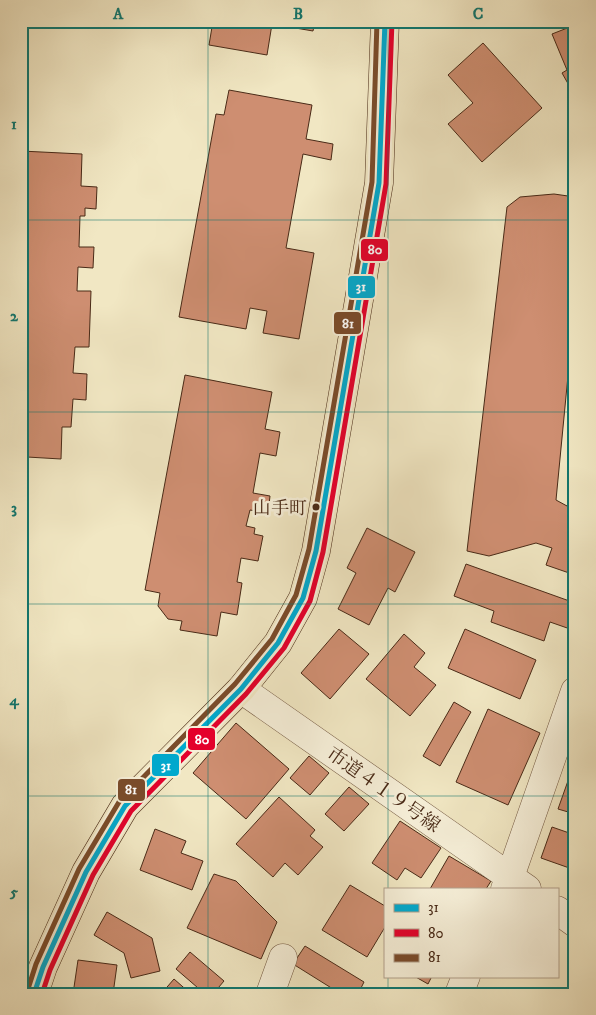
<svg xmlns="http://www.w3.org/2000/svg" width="596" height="1015" viewBox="0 0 596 1015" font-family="'IM FELL DW Pica','Noto Serif JP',serif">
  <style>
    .building { fill: #ce8e71; stroke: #492a17 }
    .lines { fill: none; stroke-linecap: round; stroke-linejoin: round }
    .minor-casing { stroke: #735942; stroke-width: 29 }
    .major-casing { stroke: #492a17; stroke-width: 29 }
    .minor { stroke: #f6efd8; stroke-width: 28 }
    .major { stroke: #f1e7c3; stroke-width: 28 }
    .bus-1-casing { stroke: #f6efd8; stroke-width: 9 }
    .bus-2-casing { stroke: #f6efd8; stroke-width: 9 }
    .bus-3-casing { stroke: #f6efd8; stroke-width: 9 }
    .bus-1 { stroke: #00a9ce; stroke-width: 5 }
    .bus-2 { stroke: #e4002b; stroke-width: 5 }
    .bus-3 { stroke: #7a4b2a; stroke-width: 5 }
    .grid { fill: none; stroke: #0f766e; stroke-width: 1; stroke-opacity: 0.55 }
    .bus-dot { fill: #492a17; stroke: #f6efd8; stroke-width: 2 }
    .labels { text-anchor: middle; stroke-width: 5; stroke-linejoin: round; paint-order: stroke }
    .bus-label { font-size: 18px; fill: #492a17; stroke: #f6efd8; text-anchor: end }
    .street-label { font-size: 19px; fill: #492a17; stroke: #f6efd8 }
    .line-badge { stroke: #f6efd8; stroke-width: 2 }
    .badge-label { font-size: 14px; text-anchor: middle; font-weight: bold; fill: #fff }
    .neatline { fill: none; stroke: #0f766e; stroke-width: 2 }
    .grid-label { font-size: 16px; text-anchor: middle; font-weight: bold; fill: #0f766e }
  </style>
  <rect width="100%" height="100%" fill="#f1e7c3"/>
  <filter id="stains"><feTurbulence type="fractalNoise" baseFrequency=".004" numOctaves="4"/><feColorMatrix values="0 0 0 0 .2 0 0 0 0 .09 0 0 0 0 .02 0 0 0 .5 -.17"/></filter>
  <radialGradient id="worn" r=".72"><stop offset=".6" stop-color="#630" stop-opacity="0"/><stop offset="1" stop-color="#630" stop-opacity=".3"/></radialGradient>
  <!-- building -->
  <path class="building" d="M213,21H315L313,31L272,24L267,55L209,45Z
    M575,25V96L562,73L567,70L552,34Z
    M483,43L542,108L482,162L448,124L473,103L448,75Z
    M229,90L312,105L306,139L333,144L331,160L303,154L286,248L314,253L299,339L263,333L267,311L250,308L246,329L179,317L216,114L224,115Z
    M21,151L82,154L81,186L97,187L96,209L85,208V216H80L79,247H94L93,268L78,267L77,291H91L89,347H75L73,373L87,374L86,400L73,399L71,427H62L61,459L27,457L21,451Z
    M554,194L575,197V303L556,500L567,506L575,482V575L546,565L552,548L536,543L489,556L467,551L507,207L520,197Z
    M185,375L272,392L265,429L280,432L276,456L260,453L253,493L270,496L268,513L250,510L246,526L255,528L254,534L263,536L258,561L241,558L237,582L242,583L237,615L221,612L217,636L180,630L182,621L168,619L158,606L160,593L145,590Z
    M367,528L415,552L395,592L388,588L369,625L338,609L356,573L347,568Z
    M466,564L575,603V624L573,630L550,622L544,641L491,622L494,611L454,596Z
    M339,629L369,654L330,699L301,673Z
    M465,629L536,660L520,699L448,668Z
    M404,634L425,653L414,667L436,685L410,716L366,679Z
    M454,702L471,712L440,766L423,756Z
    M488,709L540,733L508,805L456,782Z
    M236,723L289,769L246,819L193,773Z
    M309,756L329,773L310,795L290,778Z
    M569,778L575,780V814L558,809Z
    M349,787L369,804L344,831L325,814Z
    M279,797L315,830L310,836L323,847L298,875L285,863L273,877L236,844Z
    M400,821L441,848L421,878L405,868L397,880L372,863Z
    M552,827L575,835V870L541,858Z
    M155,829L186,841L181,853L203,861L192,890L140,870Z
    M449,856L491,881L486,889H430Z
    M214,874L236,881L277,922L261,959L187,928Z
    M350,885L385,906V927L367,957L322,930Z
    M107,912L152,938L160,971L131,978L124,953L94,935Z
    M305,946L364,982L358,994H341L293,964Z
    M190,952L224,981L213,994H205L176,969Z
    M78,960L117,965L113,994H73Z
    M414,976H432L428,984Z
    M174,979L191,994H161Z"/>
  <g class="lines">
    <defs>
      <path id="minor" d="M241,689L527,889
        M505,889L510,877L575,691
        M557,910L575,923
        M270,994L283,958
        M459,994L466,976"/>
      <path id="major" d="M34,994L43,967L86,872L125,806L241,689L278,643L303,598L316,551L379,183L385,21"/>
    </defs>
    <!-- minor casing -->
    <use href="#minor" class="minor-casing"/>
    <!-- major casing -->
    <use href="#major" class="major-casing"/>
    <!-- minor -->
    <use href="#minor" class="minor"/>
    <!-- major -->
    <use href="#major" class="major"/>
    <defs>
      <path id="bus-1" d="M34,994L43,967L86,872L125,806L241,689L278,643L303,598L316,551L379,183L385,21"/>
      <path id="bus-2" d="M42,994L50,970L93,875L131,811L246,694L284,648L310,601L323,552L386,184L392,21"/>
      <path id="bus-3" d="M27,992L36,964L79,869L119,802L235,684L272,639L296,595L309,549L372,182L377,21"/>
    </defs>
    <!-- bus-1 casing -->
    <use href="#bus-1" class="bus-1-casing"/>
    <!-- bus-2 casing -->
    <use href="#bus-2" class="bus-2-casing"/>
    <!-- bus-3 casing -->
    <use href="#bus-3" class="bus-3-casing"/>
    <!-- bus-1 -->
    <use href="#bus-1" class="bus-1"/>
    <!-- bus-2 -->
    <use href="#bus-2" class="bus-2"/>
    <!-- bus-3 -->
    <use href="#bus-3" class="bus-3"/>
  </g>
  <!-- grid -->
  <path class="grid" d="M208,21V994M388,21V889M21,220H575M21,412H575M21,604H575M21,796H575M388,976V994"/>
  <!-- markers -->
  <circle class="bus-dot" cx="316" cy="507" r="4.5"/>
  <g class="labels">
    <!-- bus labels -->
    <g class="bus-label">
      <text x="307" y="514">山手町</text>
    </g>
    <!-- street labels -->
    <g class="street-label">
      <text transform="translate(384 789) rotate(35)" y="7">市道４１９号線</text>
    </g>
  </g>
  <g class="line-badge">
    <rect x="360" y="238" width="29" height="24" rx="5" fill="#e4002b"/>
    <rect x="347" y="275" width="29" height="24" rx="5" fill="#00a9ce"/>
    <rect x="333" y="311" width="29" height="24" rx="5" fill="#7a4b2a"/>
    <rect x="187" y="727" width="29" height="24" rx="5" fill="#e4002b"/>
    <rect x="151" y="753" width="29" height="24" rx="5" fill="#00a9ce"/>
    <rect x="117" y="778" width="29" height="24" rx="5" fill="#7a4b2a"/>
  </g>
  <g class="badge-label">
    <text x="375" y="254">80</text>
    <text x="361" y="291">31</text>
    <text x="348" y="328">81</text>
    <text x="202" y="744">80</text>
    <text x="166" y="770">31</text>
    <text x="131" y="794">81</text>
  </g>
  <!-- margin -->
  <rect width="596" height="1015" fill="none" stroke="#f1e7c3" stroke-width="55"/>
  <!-- legend -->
  <rect x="384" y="888" width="175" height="90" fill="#f6efd8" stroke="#b1a08b"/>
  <rect x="394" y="904" width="25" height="8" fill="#00a9ce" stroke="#b1a08b"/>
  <text x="428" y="912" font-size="15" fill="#492a17">31</text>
  <rect x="394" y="929" width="25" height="8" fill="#e4002b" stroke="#b1a08b"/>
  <text x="428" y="938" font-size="15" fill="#492a17">80</text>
  <rect x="394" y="954" width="25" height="8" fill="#7a4b2a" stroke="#b1a08b"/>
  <text x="428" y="962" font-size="15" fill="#492a17">81</text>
  <rect x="28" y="28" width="540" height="960" class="neatline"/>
  <g class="grid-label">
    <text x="118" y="19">A</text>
    <text x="298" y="19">B</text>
    <text x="478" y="19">C</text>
    <text x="14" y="129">1</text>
    <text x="14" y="321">2</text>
    <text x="14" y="513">3</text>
    <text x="14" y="705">4</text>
    <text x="14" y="897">5</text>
  </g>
  <rect width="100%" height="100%" filter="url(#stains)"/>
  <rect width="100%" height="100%" fill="url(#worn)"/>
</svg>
